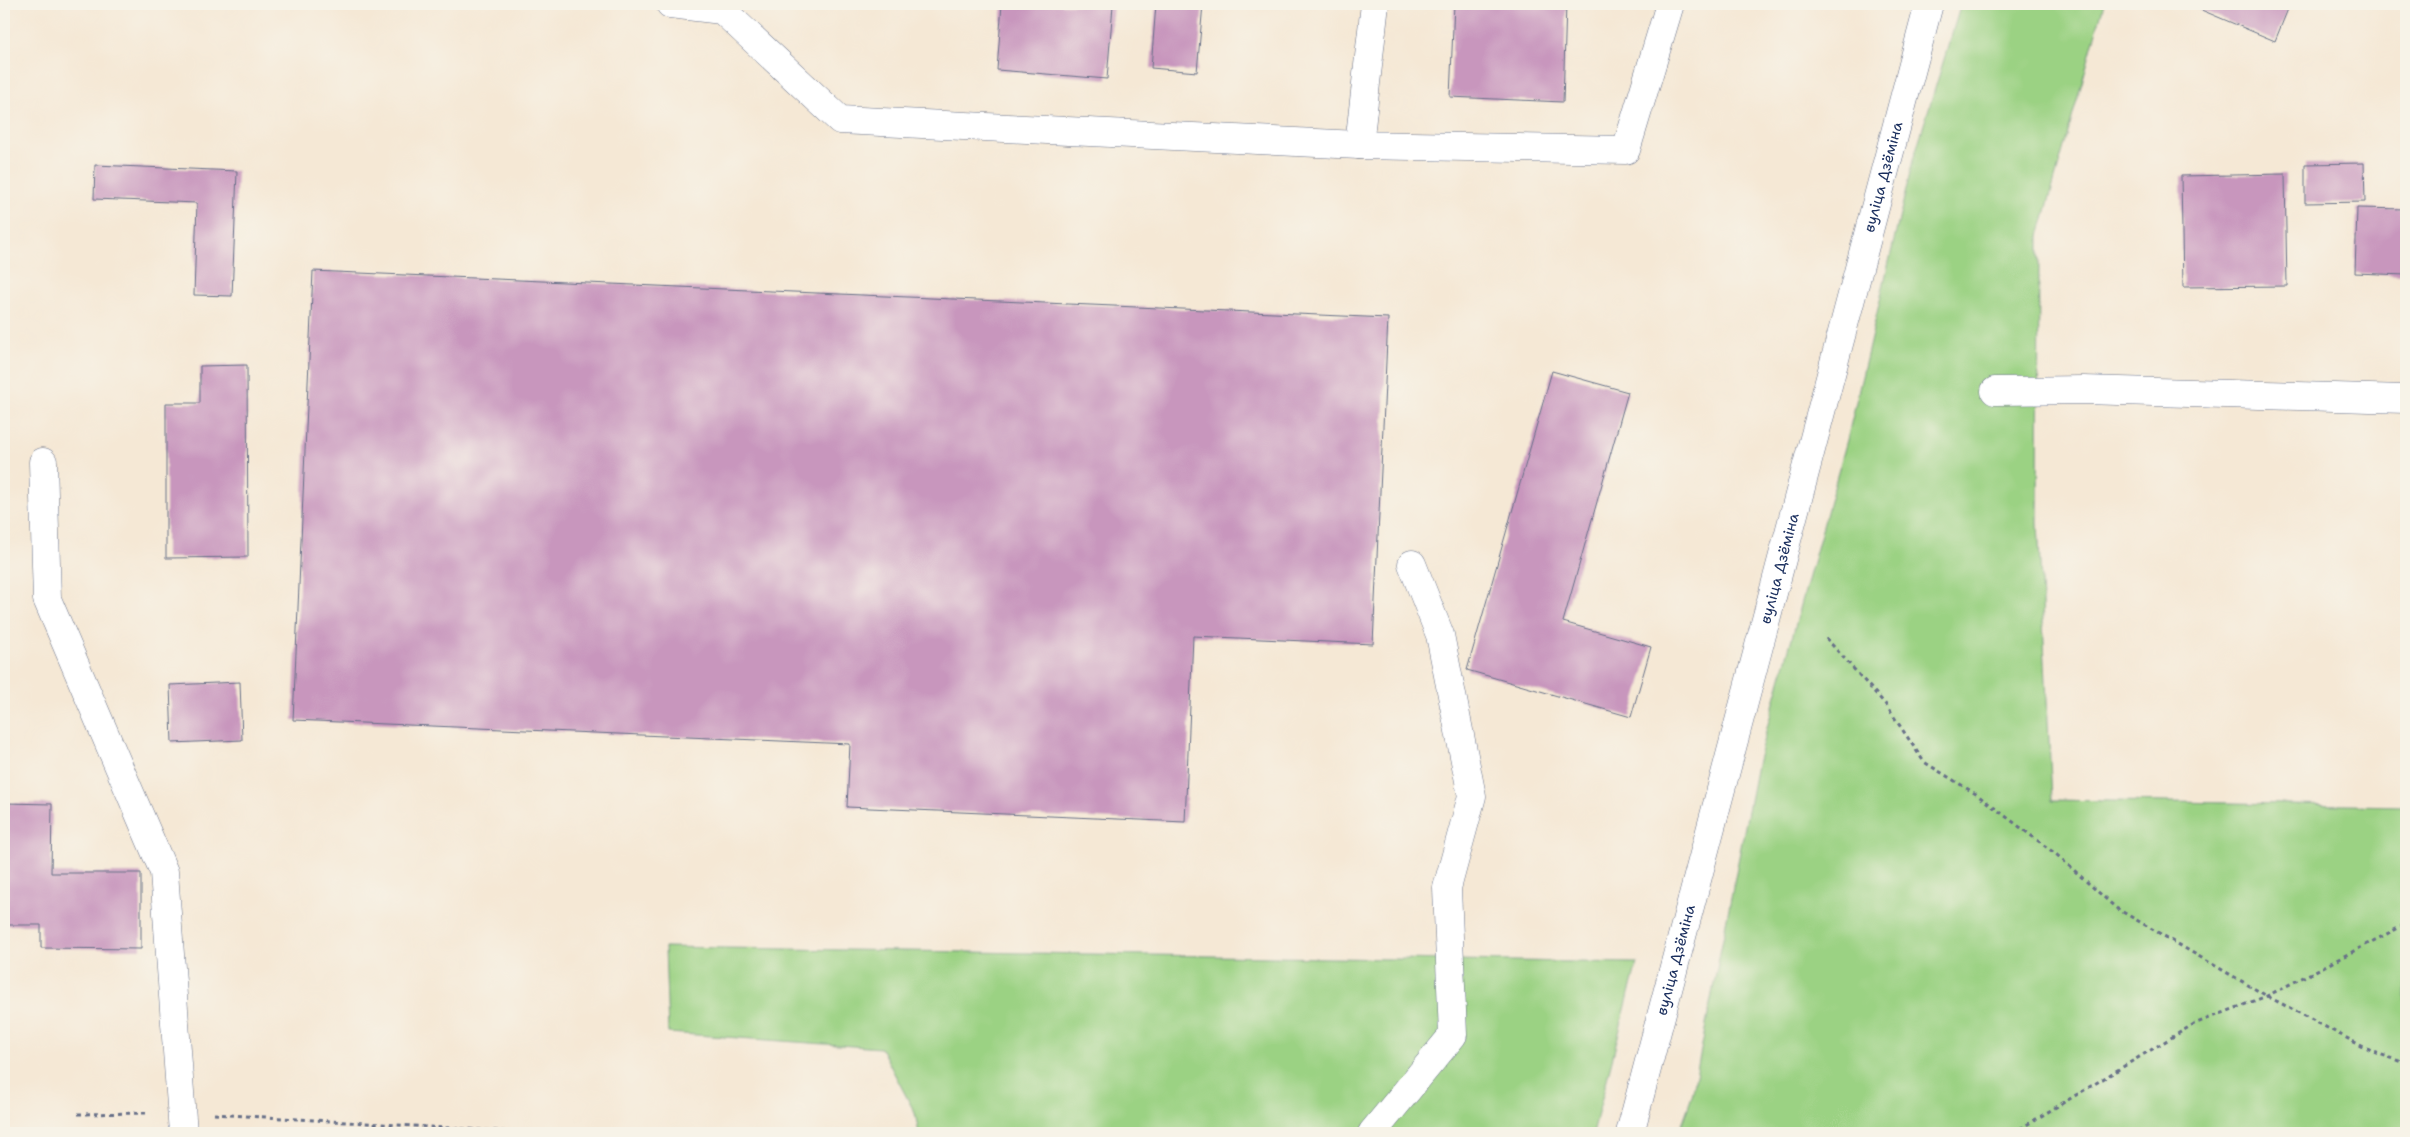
<svg xmlns="http://www.w3.org/2000/svg" width="2410" height="1137" viewBox="0 0 2410 1137" font-family="'Shantell Sans',sans-serif">
  <style>
    .green { fill: #9bd283; stroke: #5b8070 }
    .building { fill: #c896bd }
    .lines { fill: none; stroke-linecap: round; stroke-linejoin: round }
    .minor-casing { stroke: #677088; stroke-width: 29 }
    .path { stroke: #677088; stroke-width: 3; stroke-dasharray: 4 4; stroke-linecap: butt }
    .minor { stroke: #fff; stroke-width: 28 }
    .labels { text-anchor: middle; stroke-width: 4.5; stroke-linejoin: round; paint-order: stroke }
    .street-label { font-size: 15px; fill: #1b2f5e; stroke: #f7f3e8 }
  </style>
  <rect width="100%" height="100%" fill="#f7f3e8"/>
  <filter id="ink" filterUnits="userSpaceOnUse"><feTurbulence type="fractalNoise" baseFrequency=".02" numOctaves="2"/><feDisplacementMap in="SourceGraphic" scale="10" xChannelSelector="R" yChannelSelector="G"/><feConvolveMatrix kernelMatrix="1 2 1 2 8 2 1 2 1" color-interpolation-filters="sRGB"/></filter>
  <filter id="wash" filterUnits="userSpaceOnUse"><feTurbulence type="fractalNoise" baseFrequency=".0096" numOctaves="4" result="noise"/><feDisplacementMap in="SourceGraphic" scale="20" xChannelSelector="R" yChannelSelector="G"/><feGaussianBlur stdDeviation="1.12" result="paint"/><feColorMatrix in="noise" values="0 0 0 0 0 0 0 0 0 0 0 0 0 0 0 0 0 1.4 0 .05"/><feComposite in="paint" operator="in"/></filter>
  <g filter="url(#wash)">
    <rect width="100%" height="100%" fill="#f5e8d5"/>
    <!-- green -->
    <path class="green" d="M1961,4H2104L2039,236L2038,523L2052,800L2406,806V1133H1679L1692,1096L1758,760L1847,440L1913,160Z
      M665,947L1637,963L1593,1133H919L915,1113L881,1048L668,1033Z"/>
    <g id="blocks">
      <!-- building -->
      <path class="building" d="M1002,4L1113,5L1107,79L997,70Z
        M1156,4H1203L1197,72L1151,68Z
        M1454,4H1566L1563,102L1450,97Z
        M2201,4H2290L2275,41L2199,9Z
        M2364,163L2365,202L2305,203V164Z
        M95,165L237,171L232,296L194,295L197,203L94,199Z
        M2285,174L2287,286L2183,287L2181,176Z
        M2357,208L2406,209V275L2355,273Z
        M313,271L1388,318L1373,644L1193,636L1185,822L847,807L850,744L293,720Z
        M247,365L248,557L166,558V403H200V366Z
        M1552,371L1628,392L1563,622L1651,647L1631,717L1467,670Z
        M240,682L242,740L172,743L170,685Z
        M4,803L52,804L51,873H141V949L41,948V925H4Z"/>
    </g>
  </g>
  <g filter="url(#ink)">
    <use href="#blocks" fill-opacity="0" stroke="#677088" stroke-width="1"/>
    <g class="lines">
      <defs>
        <g id="minor">
          <path d="M670,4L722,10L840,120L1359,145"/>
          <path d="M1375,4L1359,145L1626,150L1670,4"/>
          <path d="M1995,391L2083,390L2406,399"/>
          <path d="M43,462L47,599L164,872L183,1133"/>
          <path d="M1372,1133L1453,1035L1447,888L1472,796L1440,635L1412,564"/>
          <path id="s1" d="M1630,1133L1929,4"/>
        </g>
      </defs>
      <!-- minor casing -->
      <use href="#minor" class="minor-casing"/>
      <!-- path -->
      <path class="path" d="M1826,638L1886,705L1924,762L1976,794L2057,855L2116,908L2267,996L2373,1052L2406,1063
        M78,1114L148,1113
        M214,1114L531,1133
        M2013,1133L2194,1024L2267,996L2406,924"/>
      <!-- minor -->
      <use href="#minor" class="minor"/>
    </g>
  </g>
  <g class="labels">
    <!-- street labels -->
    <g class="street-label">
      <text dy="5" stroke="none"><textPath href="#s1" startOffset="989">вуліца Дзёміна</textPath></text>
      <text dy="5" stroke="none"><textPath href="#s1" startOffset="584">вуліца Дзёміна</textPath></text>
      <text dy="5" stroke="none"><textPath href="#s1" startOffset="179">вуліца Дзёміна</textPath></text>
    </g>
  </g>
  <!-- margin -->
  <rect width="2410" height="1137" fill="none" stroke="#f7f3e8" stroke-width="20"/>
</svg>
